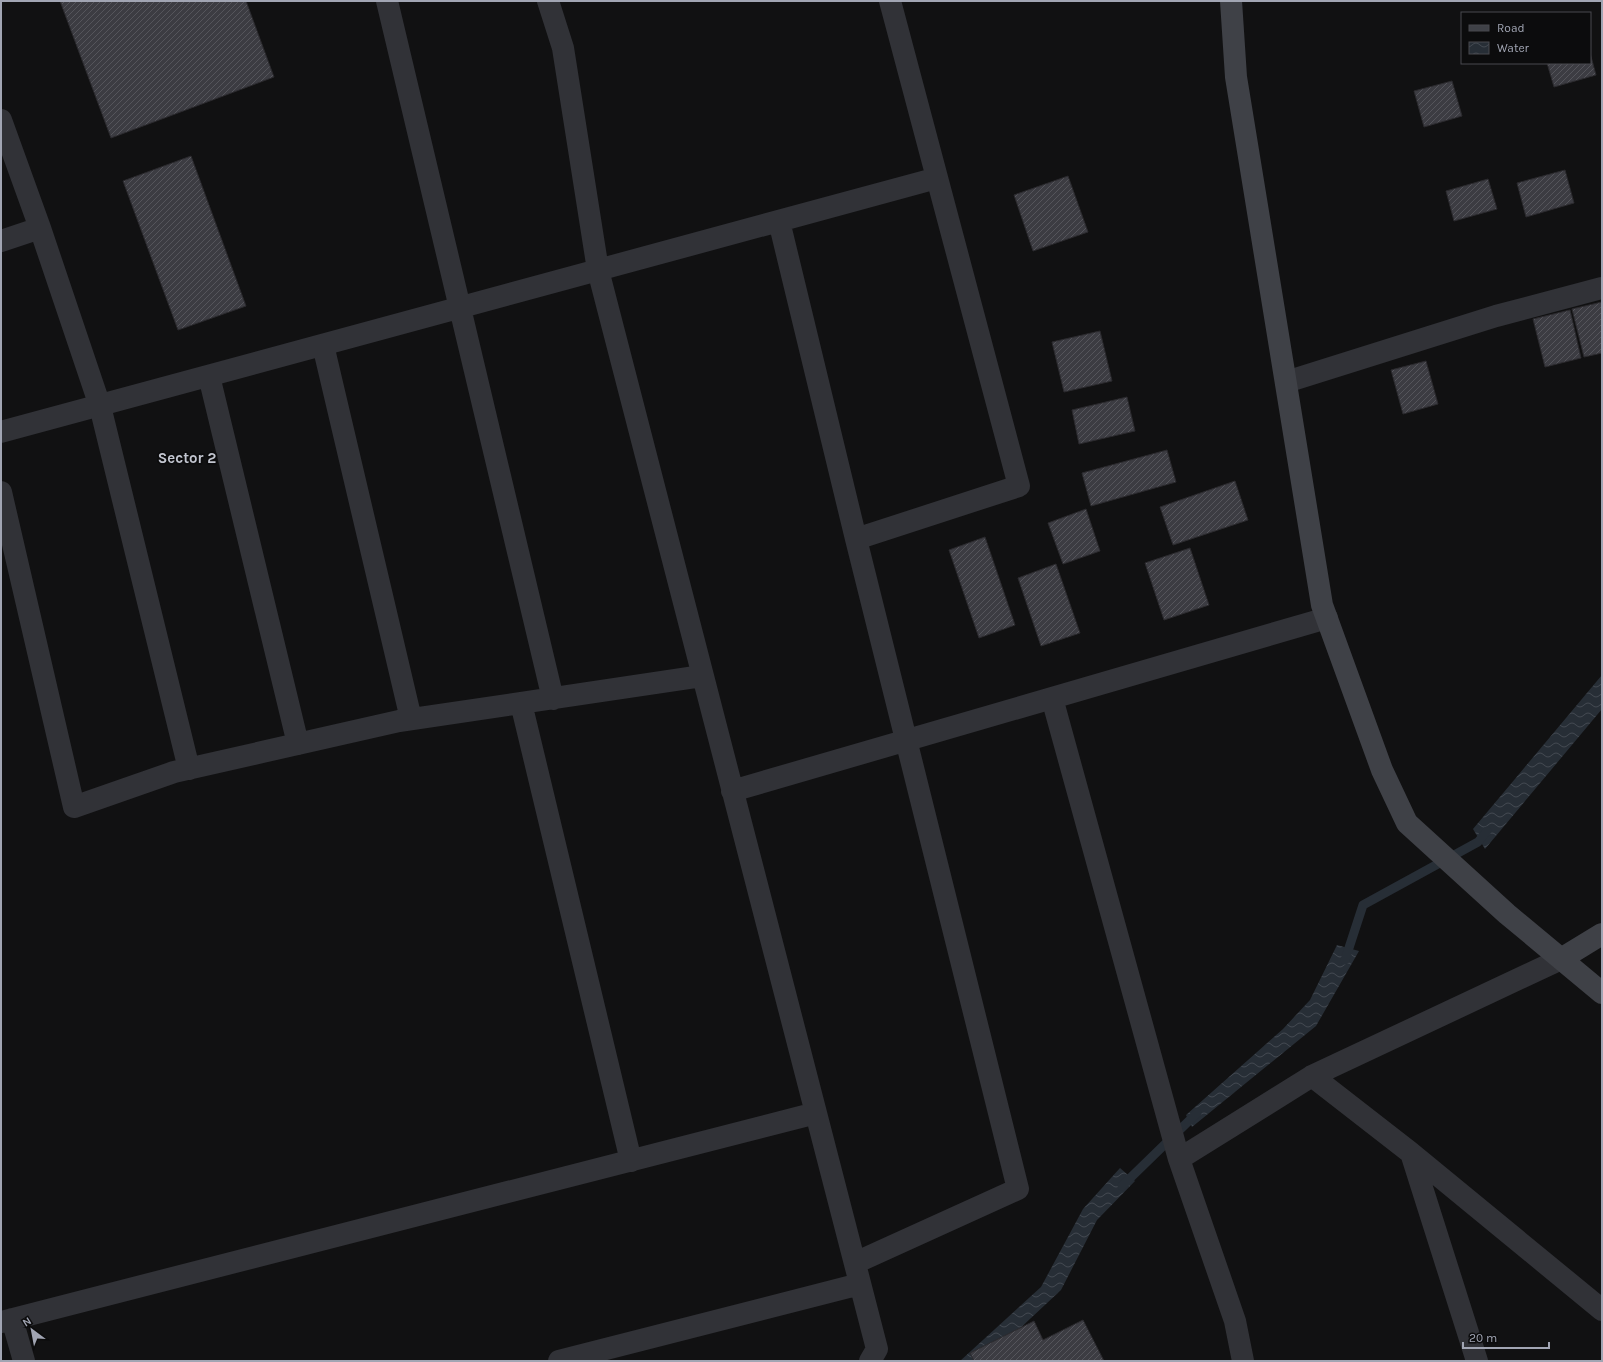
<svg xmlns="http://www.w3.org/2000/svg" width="1603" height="1362" viewBox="0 0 1603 1362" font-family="Karla,sans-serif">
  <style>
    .water { fill: url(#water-waves) }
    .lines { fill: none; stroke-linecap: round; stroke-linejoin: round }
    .stream { stroke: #272e36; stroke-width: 9 }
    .building { fill: url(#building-hatch); stroke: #2b2a2e }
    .street { stroke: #313237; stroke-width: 22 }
    .secondary { stroke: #3f4147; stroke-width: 22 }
    .labels { text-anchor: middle; stroke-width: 3.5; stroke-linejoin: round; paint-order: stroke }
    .quarter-label { font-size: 15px; font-weight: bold; fill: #c2c5cf; stroke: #0c0c0d }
  </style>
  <defs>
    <pattern id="water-waves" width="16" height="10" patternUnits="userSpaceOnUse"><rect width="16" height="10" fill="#272e36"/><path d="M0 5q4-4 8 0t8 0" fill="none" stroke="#434951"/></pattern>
    <pattern id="building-hatch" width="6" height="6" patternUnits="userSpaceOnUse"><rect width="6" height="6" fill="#3c3c42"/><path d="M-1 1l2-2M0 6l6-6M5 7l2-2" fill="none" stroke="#55555b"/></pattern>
  </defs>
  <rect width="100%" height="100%" fill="#111112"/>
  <!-- water -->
  <path class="water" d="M1602,675V709L1485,849L1473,829Z
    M1337,945L1359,951L1316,1026L1192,1127L1186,1115L1283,1029L1310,1000Z
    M1120,1168L1135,1181L1097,1220L1061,1290L985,1361H960L1041,1287L1083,1209Z"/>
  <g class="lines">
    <!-- stream -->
    <path class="stream" d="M1345,960L1363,905L1478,842L1487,831
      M1122,1186L1197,1113"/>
  </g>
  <!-- building -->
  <path class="building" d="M60,1H246L274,77L111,138Z
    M1590,53L1596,75L1554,87L1547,63H1590Z
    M1452,81L1462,116L1424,127L1414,91Z
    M191,156L246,306L178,330L123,181Z
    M1565,170L1574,203L1526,217L1517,183Z
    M1068,176L1088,232L1033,251L1014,195Z
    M1488,179L1497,209L1454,221L1446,191Z
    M1602,302V353L1584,357L1572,309Z
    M1570,310L1581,358L1545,367L1533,319Z
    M1100,331L1112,381L1064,392L1052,342Z
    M1426,361L1438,404L1403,414L1391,370Z
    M1127,397L1135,431L1079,444L1072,410Z
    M1167,450L1176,482L1091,506L1082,473Z
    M1235,481L1248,520L1173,545L1160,507Z
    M1086,509L1100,551L1063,564L1048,523Z
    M985,537L1015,625L979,638L949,550Z
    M1190,548L1209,605L1164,620L1145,563Z
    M1056,564L1080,633L1041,646L1018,578Z
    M1083,1320L1104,1361H974L970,1353L1034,1321L1043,1340Z"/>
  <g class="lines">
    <!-- street -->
    <path class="street" d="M387,1L553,699
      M548,1L563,48L598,270L877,1349L870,1361
      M1,120L40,228L100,406L189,769
      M779,221L856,539L1018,1189L855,1263
      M1,241L40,228
      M323,345L411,719
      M209,376L298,744
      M1286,382L1496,316L1602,288
      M1,432L937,178
      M1,492L74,807L174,772L399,721L702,676
      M856,539L1019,486L890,1
      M1052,698L1179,1159
      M521,703L631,1161
      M732,791L1327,618
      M1312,1076L1411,1153L1602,1310
      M1411,1153L1477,1361
      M12,1319L24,1361
      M1,1322L816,1113
      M559,1361L860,1284
      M1243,1361L1235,1321L1179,1159L1312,1076L1561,959"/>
    <!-- secondary -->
    <path class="secondary" d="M1231,1L1236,77L1322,605L1382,770L1407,823L1507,914L1602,993
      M1561,959L1602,934"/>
  </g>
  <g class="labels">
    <!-- quarter labels -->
    <g class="quarter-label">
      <text x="187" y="463">Sector 2</text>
    </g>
  </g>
  <!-- border -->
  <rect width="1603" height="1362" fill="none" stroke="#a1a5b3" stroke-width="4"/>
  <!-- legend -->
  <rect x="1461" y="12" width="130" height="52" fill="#0c0c0d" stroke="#48494f"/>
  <rect x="1469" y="25" width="20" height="6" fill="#3f4147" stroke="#48494f"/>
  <text x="1497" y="32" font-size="12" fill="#a1a5b3">Road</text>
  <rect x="1469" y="42" width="20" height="12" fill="url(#water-waves)" stroke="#48494f"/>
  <text x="1497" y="52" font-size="12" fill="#a1a5b3">Water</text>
  <!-- north arrow -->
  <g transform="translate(32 1330) rotate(328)" stroke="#0c0c0d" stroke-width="3" paint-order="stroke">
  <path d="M0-3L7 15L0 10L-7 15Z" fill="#a1a5b3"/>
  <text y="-6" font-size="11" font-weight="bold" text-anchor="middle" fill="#a1a5b3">N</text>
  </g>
  <!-- scale -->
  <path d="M1463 1342v6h86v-6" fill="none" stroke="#a1a5b3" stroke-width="2"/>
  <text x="1469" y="1342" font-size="12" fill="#a1a5b3" stroke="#0c0c0d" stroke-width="3" paint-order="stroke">20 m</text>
</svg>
